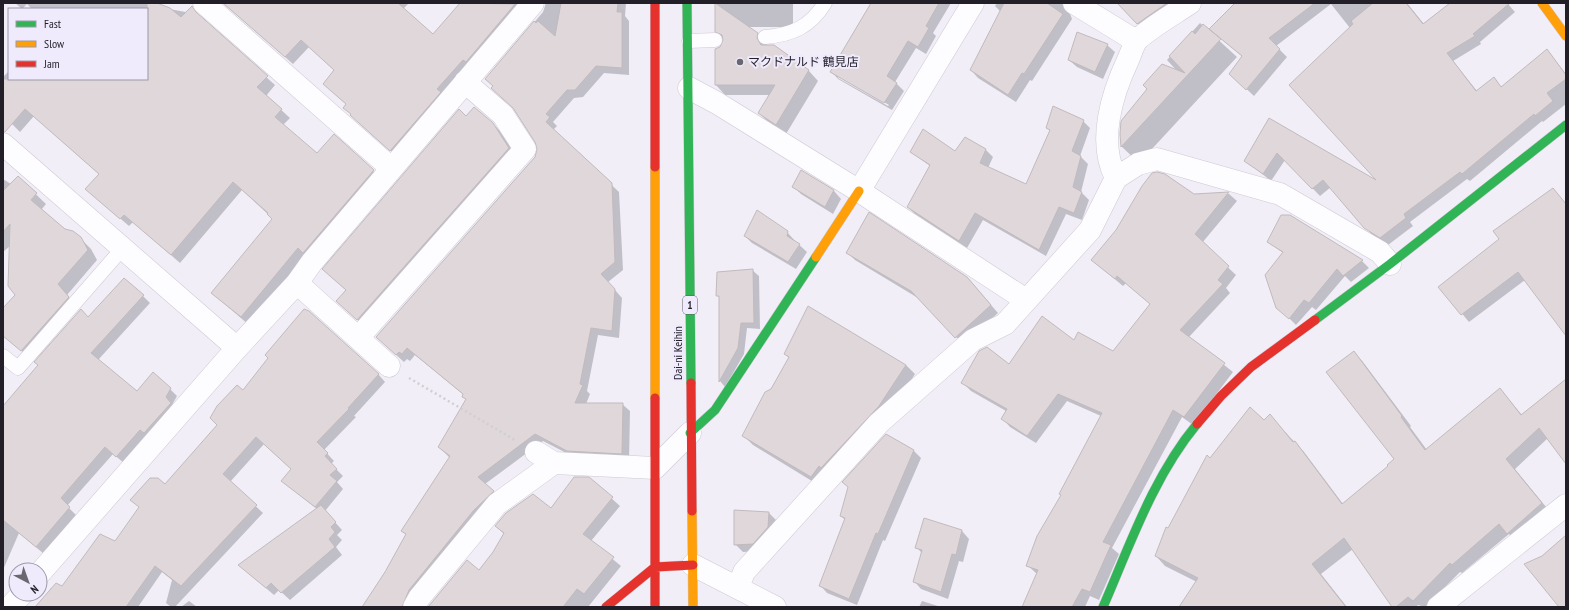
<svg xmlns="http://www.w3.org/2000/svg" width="1569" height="610" viewBox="0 0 1569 610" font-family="'PT Sans Narrow','Noto Sans JP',sans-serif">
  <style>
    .shadow { fill: #0003; fill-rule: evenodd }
    .building { fill: #dfd7da; stroke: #c2babc }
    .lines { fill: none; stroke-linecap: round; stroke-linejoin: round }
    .lane-casing { stroke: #cdc9d4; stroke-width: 15 }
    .street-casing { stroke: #cdc9d4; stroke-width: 23 }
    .fast-casing { stroke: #cdc9d4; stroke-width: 10 }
    .slow-casing { stroke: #cdc9d4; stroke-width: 10 }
    .jam-casing { stroke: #cdc9d4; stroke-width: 10 }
    .path { stroke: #d0cfd2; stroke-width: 2.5; stroke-dasharray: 2 3; stroke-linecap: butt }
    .lane { stroke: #fdfcfe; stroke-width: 14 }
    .street { stroke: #fdfcfe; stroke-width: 22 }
    .fast { stroke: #30b455; stroke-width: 9 }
    .slow { stroke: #ff9f0a; stroke-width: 9 }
    .jam { stroke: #e5322d; stroke-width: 9 }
    .poi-dot { fill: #6a6771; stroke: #efeafc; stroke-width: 1.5 }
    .labels { text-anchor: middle; stroke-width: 4; stroke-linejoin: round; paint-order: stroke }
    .shield { fill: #efeafc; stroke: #605c68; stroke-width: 1 }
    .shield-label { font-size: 11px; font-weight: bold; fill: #221f29 }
    .poi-label { font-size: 12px; fill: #221f29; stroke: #efeafc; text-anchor: start }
    .street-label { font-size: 12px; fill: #221f29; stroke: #efeafc }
  </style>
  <rect width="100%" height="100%" fill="#f1eef8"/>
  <!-- shadow -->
  <path class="shadow" d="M15,3H155L164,8L196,14L275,85L266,96L290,118L283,125L317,155L334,136L382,179L249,325L212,293L273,219L242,190L180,263L133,222L129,226L86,189L100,175L34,116L20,132L3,115V77L9,71V79H147V9H32L27,4L22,9Z
    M223,3H409L403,9L433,36L461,3H531L399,158L359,123L347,105L324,84L335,71L309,47L293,64Z
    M546,3H626L625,16L629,21V75L604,73L583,97L574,98L553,122L557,126L553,130L619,192L623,270L608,282L622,298L619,338L598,335L587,391L590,394L586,404H622L630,411L629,461L576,458L543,441L485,484L501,499L413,607H363L386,572L406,535L402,530L450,458L439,447L467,400L464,395L415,355L410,361L407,359L404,362L385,345L535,158L538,150L536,142L516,109L486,79L543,12Z
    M716,3H793V27H749L767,43V46H774L809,71L818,81L786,134L769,123L759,113L771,95H725L716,85L721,48L724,39L716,31Z
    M872,3H951L933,33L936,36L926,54L916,48L895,82L904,91L892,110L838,79L831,71ZM838,75L889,105L888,106L838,78Z
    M997,3H1072L1069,11L1072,19L1032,81L1030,80L1016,102L978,78L971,70L1001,12L995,6Z
    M1117,3H1188L1145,31Z
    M1237,3H1407L1424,24L1452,3H1507L1515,12L1480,42L1481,44L1453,61L1477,91L1494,78L1502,88L1547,50L1566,74V104L1543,122L1542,121L1470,181L1467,179L1410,222L1413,226L1388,245L1373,236L1331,187L1320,196L1285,160L1271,181L1246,161L1270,119L1380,183L1350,28L1331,4L1276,46L1287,57L1254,96L1238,81L1243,57L1218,36Z
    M1200,23L1237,57L1139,163L1121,146L1178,72L1167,60Z
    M1107,45L1115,52L1103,79L1077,67L1069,60Z
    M466,118L493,124L499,130L515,154L363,325L343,307L347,291L329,275Z
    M1083,121L1090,128L1080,156L1088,164L1081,192L1089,200L1082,220L1066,214L1046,256L983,220L967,248L915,214L908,207L930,166L911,152H956L965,138L986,150L993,157L988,168L1026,186L1051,131L1048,128Z
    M801,171L834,191L841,199L833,214L801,194L794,187Z
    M18,177L46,204L41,210L65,230L80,238L91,249L97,260L67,295L78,307L32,360L6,338L16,295L10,246L3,252V179L11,184Z
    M1229,194L1237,201L1202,243L1236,275L1226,288L1230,293L1189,337L1233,372L1193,425L1182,417L1112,548L1119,554L1099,600L1090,596L1085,607H1028L1037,574L1027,565L1101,416L1067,401L1036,443L1010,427L1002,418L1006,411L971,391L963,383L1075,341L1114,352L1151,304L1126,283L1123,286L1092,260L1194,195Z
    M1566,205V333L1525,280L1469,322L1440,287Z
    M787,232L795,241L807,252L796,269L752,243L745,236Z
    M1268,242L1362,261L1369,268L1351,282L1345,276L1316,310L1312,307L1296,325L1283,312V253Z
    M848,253L967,277L998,313L963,344L918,298L855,260Z
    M752,270L759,276L760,329L747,328L744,354L725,387L720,381V298L717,295Z
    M143,296L150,303L98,360L137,392L170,389L177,396L172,405L177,411L124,463L113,454L67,506L76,515L44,554L19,533L3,570V407L89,319Z
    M1354,352L1363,362L1411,426L1410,427L1427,450L1500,389L1522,415L1566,380V459L1548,438L1515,469L1551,513L1517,542L1509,534L1462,573L1460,572L1425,607L1418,605L1416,607H1393L1353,549L1321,574L1347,607H1180L1197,582L1165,566L1156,556L1169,530L1210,459L1270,416L1304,452L1343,504L1390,467L1395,460Z
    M785,354L906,365L915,374L888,415L820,486L753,445L744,436L789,358Z
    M378,374L385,382L354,416L356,417L324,450L334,461L331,464L343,476L337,482L343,489L325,511L342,530L337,535L342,540L336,547L342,555L290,600L279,590L274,595L247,572L317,509L282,481L292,470L264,444L230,482L263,513L175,607H171L166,603L172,580L162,572L138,607H38L51,588H62L116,542L218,425L244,391Z
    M886,435L914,451L921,458L885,541L883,540L857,605L827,593L820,585L845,520L841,516Z
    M589,478L620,506L591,541L621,566L588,607H430L479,572L494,552L505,535L496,526L551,509Z
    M769,513L776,520L760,551L743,552L735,544Z
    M962,531L969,539L963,562L959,561L948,599L921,589L914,581L922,553L916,547Z
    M189,601L197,607H181Z
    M922,601L941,607H919Z"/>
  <!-- building -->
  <path class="building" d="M147,3H157L170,8L181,17L192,6L196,12L268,76L257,87L282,109L275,117L317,153L334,134L374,170L303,253L298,248L241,317L211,293L272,219L267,214L268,213L233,182L171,255L124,215L120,219L85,189L99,174L25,109L5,132H3V79H147Z
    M223,3H398L433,34L460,3L515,4L466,62L463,60L437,89L441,92L390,151L350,115L351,114L343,108L346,104L323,84L334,70L301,40L285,57Z
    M561,3H618L617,12H622V68L596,66L575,90H567L546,114L550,117L546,122L612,183L615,262L601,274L615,289L612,331L591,328L580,384L583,385L575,403H623L622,454L567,451L535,434L478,477L494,491L474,510L409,590L402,607H362L385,572L406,534L401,531L450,456L438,447L466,399L462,397L463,394L407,348L402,354L399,352L396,355L376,337L535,157L537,149L535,142L513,108L491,88L493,86L485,79L534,21L536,23L538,21L555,36Z
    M715,3L758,33L757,38L761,45H774L809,70L776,125L758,113L775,85H715V49L720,47L723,40L722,35L715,32Z
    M871,3H939L926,26L929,28L918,47L908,41L887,76L897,83L884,103L830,72Z
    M1004,3H1047L1063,14L1024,74L1022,73L1008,95L970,70Z
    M1117,3H1167L1137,24Z
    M1235,3H1315L1269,38L1280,49L1246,90L1229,74L1242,56L1209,29Z
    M1373,3H1406L1423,24L1450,3H1510L1473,34L1475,36L1447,53L1476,91L1494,77L1501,87L1547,49L1566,75V79L1547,93L1553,101L1535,116L1534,114L1462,174L1460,172L1404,214L1406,218L1380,238L1364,228L1323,180L1312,189L1277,153L1263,174L1244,161L1269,118L1376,180L1289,85L1353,24L1351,21Z
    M1203,24L1221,39L1121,147L1120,134L1121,121L1147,89L1143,85L1162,64L1185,73L1169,56L1192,31L1195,34Z
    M1077,32L1108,44L1095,72L1068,60Z
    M1053,106L1084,120L1072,151L1081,156L1073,187L1082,192L1074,213L1059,207L1039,250L975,213L959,241L907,207L930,165L910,152L923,129L955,151L965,137L986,149L980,163L1026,184L1050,130L1046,128Z
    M474,107L493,123L509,148L357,320L336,301L346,290L322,269L459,109L466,116Z
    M801,170L834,190L825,207L792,187Z
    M1157,172L1165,174L1194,194L1229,192L1195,234L1229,266L1218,280L1223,284L1180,330L1225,363L1184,417L1173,410L1103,542L1111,545L1090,592L1082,589L1072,607H1022L1038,570L1026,566L1037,536L1061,495L1059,494L1102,413L1058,394L1027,436L1001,419L1007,409L961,383L979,351L987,347L1009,364L1042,316L1074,340L1078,332L1113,351L1150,304L1117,276L1115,279L1091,260L1116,230L1142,186L1152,173Z
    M18,176L37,193L31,200L65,229L73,231L81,237L88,250L58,284L69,297L21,351L3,336V308L15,295L8,286L10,224L3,232V191Z
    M1553,188L1566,204V336L1518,272L1461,315L1438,287L1499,239L1493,231Z
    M757,210L788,231L787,236L800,244L788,262L744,236Z
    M869,212L967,277L991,305L955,338L911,291L846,253Z
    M1281,215H1290L1363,260L1343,276L1337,269L1309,303L1304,300L1289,319L1276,308L1265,275L1283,252L1267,242Z
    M753,269L754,323H741L738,348L719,382V296H716L717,272Z
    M124,278L144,295L91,353L137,391L153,372L171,388L166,397L171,403L144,433L140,430L116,457L105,447L61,498L70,507L36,547L3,520V406L38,365L34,362L81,309L88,317Z
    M808,306L906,365L879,406L821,468L819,466L811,477L742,436L765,392L771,389L789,357L784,354Z
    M304,309L309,311L379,374L348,408L349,409L317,442L328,453L325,456L337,469L330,475L337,481L315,507L281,481L291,469L256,437L223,474L257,505L181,586L155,566L126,607H35L56,583L62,586L100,534L115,541L139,507L130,500L150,478H158L165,484L217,425L210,418L217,406L237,385L243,390L268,358L265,355Z
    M1354,351L1402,416L1401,417L1425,450L1500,388L1521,415L1566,379V464L1539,428L1506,459L1542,503L1507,534L1499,524L1452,565L1450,563L1413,601L1408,597L1396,607H1392L1344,538L1312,564L1346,607H1179L1198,578L1155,556L1166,527L1168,528L1207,455L1210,458L1250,407L1264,420L1270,414L1293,442L1295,441L1342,504L1388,466L1387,465L1394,459L1326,372Z
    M886,434L914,450L878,534L876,533L849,599L819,586L845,518L840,516L848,487L842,482Z
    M574,477H589L613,497L583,534L614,557L584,594L577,589L563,607H428L467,560L479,570L493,552L504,533L495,526L506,513L533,494L551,508Z
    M321,505L336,522L331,527L335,532L329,539L335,547L281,593L271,583L266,588L238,565Z
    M734,510L769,512L768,527L753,544L734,545Z
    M924,518L962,530L956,555L952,554L941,592L913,582L922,550L915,548Z
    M1566,535V607H1559L1524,564L1542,556Z"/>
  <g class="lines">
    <defs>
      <path id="lane" d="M765,37C792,35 810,27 825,3
        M689,41L715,40
        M3,356L18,368L122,249"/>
      <path id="street" d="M204,3L391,168
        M1074,3L1136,41
        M689,88L717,103L859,191L1026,300
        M3,144L237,348
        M1116,178C1097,142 1112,94 1128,60C1131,54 1133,45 1137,40C1151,27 1174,14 1190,3
        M859,191L973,3
        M297,283L389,366
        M358,338L525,149L503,115L465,82
        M536,452L554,463
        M693,565L775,607
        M40,573L237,348L297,283L312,262L533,3
        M738,588L744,572L879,423L973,340L1005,324L1090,230L1116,178L1138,164L1157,159L1280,194L1380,252L1390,264
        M10,607L22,594
        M414,607L419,598L497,504L554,463L655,468L690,433
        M1438,607L1566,505"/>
      <path id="fast" d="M687,3L691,383
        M1315,320L1390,264L1566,125
        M690,433L715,410L816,257
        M1103,607C1130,545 1153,477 1197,424"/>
      <path id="slow" d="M1542,3L1566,36
        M655,167V398
        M816,257L859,191
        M692,511L693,607"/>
      <path id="jam" d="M655,3V167
        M691,383L692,511
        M655,398V607
        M1197,424L1221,396L1251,367L1315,320
        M606,607L655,567L693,565"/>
    </defs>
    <!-- lane casing -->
    <use href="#lane" class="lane-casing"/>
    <!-- street casing -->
    <use href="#street" class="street-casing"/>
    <!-- fast casing -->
    <use href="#fast" class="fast-casing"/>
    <!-- slow casing -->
    <use href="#slow" class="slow-casing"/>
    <!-- jam casing -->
    <use href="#jam" class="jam-casing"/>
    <!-- path -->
    <path class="path" d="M409,378L515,440"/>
    <!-- lane -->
    <use href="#lane" class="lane"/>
    <!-- street -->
    <use href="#street" class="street"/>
    <!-- fast -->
    <use href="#fast" class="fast"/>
    <!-- slow -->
    <use href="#slow" class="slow"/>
    <!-- jam -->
    <use href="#jam" class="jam"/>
  </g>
  <!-- markers -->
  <circle class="poi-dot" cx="740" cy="62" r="4"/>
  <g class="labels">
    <!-- shield labels -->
    <rect class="shield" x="683" y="296" width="14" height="18" rx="3"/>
    <g class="shield-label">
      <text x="690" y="309">1</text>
    </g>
    <!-- poi labels -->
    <g class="poi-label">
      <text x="748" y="66">マクドナルド 鶴見店</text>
    </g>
    <!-- street labels -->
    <g class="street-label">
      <text transform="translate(678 353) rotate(-90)" y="4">Dai-ni Keihin</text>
    </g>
  </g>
  <!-- border -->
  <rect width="1569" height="610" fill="none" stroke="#221f29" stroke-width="8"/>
  <!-- legend -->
  <rect x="8" y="8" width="140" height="72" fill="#efeafc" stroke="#9d99a8"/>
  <rect x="16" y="21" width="20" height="6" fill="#30b455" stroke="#9d99a8"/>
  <text x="44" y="28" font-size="12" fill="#221f29">Fast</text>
  <rect x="16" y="41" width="20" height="6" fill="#ff9f0a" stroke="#9d99a8"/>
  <text x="44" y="48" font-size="12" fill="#221f29">Slow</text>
  <rect x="16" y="61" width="20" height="6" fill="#e5322d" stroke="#9d99a8"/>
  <text x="44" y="68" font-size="12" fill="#221f29">Jam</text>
  <!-- north arrow -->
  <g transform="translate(28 582) rotate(139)"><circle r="19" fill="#efeafc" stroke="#9d99a8"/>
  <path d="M0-3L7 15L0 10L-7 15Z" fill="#6a6771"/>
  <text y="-6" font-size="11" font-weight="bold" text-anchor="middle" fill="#221f29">N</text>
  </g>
</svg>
